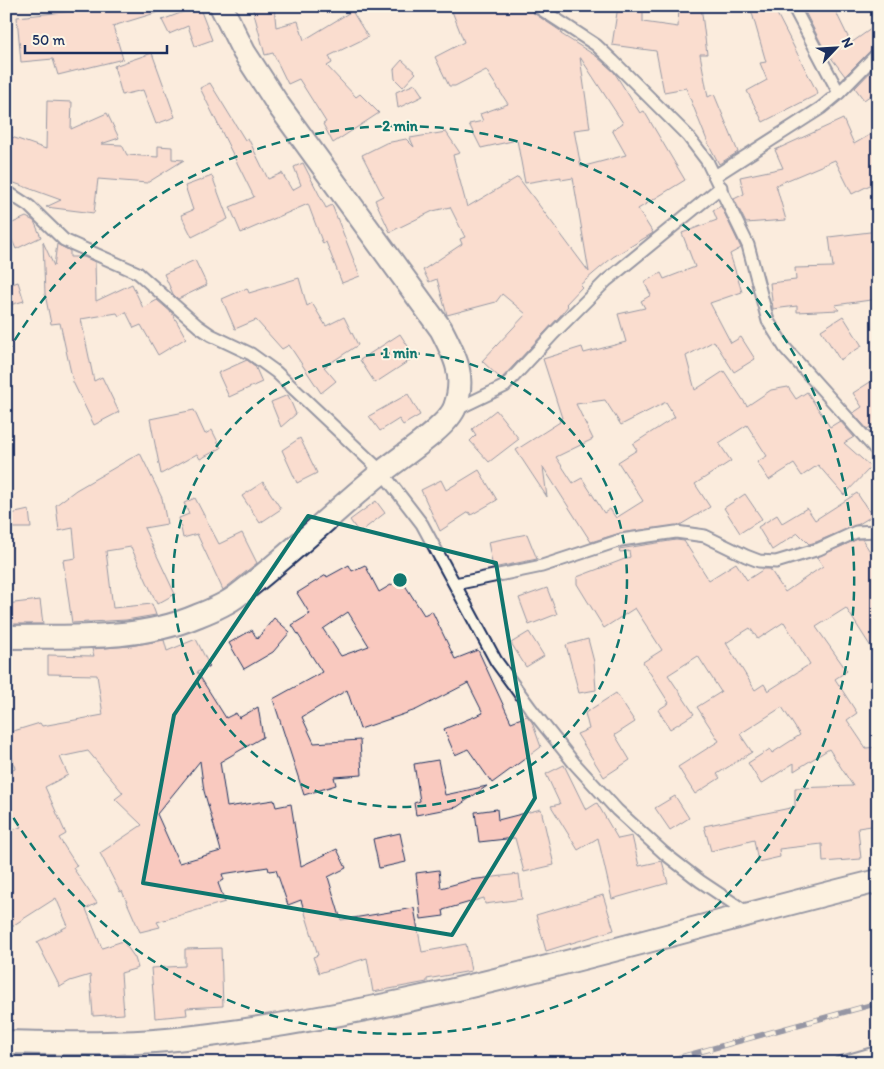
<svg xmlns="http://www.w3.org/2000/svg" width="884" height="1069" viewBox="0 0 884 1069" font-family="Itim,sans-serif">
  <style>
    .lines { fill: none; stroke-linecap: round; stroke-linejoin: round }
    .stream { stroke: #588fab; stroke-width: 5.5 }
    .building { fill: #f9c9bf; stroke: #1b2f5e; fill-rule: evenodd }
    .service-casing { stroke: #1b2f5e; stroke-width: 15 }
    .minor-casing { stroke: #1b2f5e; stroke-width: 26 }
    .service { stroke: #fcf5e5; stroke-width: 11 }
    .minor { stroke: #fcf5e5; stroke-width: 22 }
    .rail-casing { stroke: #1b2f5e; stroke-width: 5.5 }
    .rail { stroke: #fcf5e5; stroke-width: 4; stroke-dasharray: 11; stroke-linecap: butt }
    .marked { fill: none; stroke: #0f766e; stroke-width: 4; stroke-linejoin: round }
    .ring { fill: none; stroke: #0f766e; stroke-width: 2.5; stroke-dasharray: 9 6 }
    .centre { fill: #0f766e; stroke: #fcf5e5; stroke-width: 2.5 }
    .ring-label { font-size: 15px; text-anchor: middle; font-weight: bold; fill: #0f766e; stroke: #fcf5e5; stroke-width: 4; stroke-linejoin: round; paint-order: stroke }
  </style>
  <rect width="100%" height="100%" fill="#fbecdd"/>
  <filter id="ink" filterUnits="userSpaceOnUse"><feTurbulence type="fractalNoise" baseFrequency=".02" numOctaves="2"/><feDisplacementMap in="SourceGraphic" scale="10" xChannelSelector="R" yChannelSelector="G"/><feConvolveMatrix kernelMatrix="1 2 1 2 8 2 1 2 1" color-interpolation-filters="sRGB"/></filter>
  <g filter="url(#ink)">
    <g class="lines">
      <!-- stream -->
      <path class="stream" d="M91,1063V1056"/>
    </g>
    <!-- building -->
    <path class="building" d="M81,6H165V10L113,26L123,59L58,75L53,59L21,62L17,17L82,10Z
      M199,6L212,40L195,46L188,26L169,34L162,20Z
      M252,6H274L276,27L298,21L304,40L352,11L368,37L329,56L332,63L327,66L356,97L360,94L379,113L333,143L323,124L326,122L299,79L288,84L273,53L265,55Z
      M450,6H529L532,12L562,32L561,34L596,56L614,72L640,113L644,111L685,180L638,209L653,233L613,257L580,285L582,287L566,304L568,306L560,316L501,379L482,361L526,314L502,294L496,302L447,315L437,279L429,282L423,270L462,244L460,239L465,237L450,207L433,211L390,232L375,200L383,196L362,155L386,143L406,139L414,147L410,138L446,132L460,153L453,155L467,207L518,177L589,272L573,178L561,180V177L525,183L517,140L481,148L469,124L483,121L480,114L508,104L486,70L455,86H449L435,57L464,42ZM580,57L623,123L612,130L626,155L581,167L574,130L590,128Z
      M618,6H643V22L678,27L679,6H701L707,54H700L708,97L714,94L738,152L719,164L708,143L686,88L664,92L656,51L612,45Z
      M750,6H773L818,94L763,122L747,91L767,80L760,63L766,62Z
      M802,6H833L851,43L878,24V46L873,48L845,76L823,47Z
      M152,53L175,117L156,124L143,90L122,95L114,66Z
      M402,60L416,73L403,87L395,79L394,69Z
      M878,64V90L864,100L855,88Z
      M210,83L245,140L248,138L268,179L282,173L292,190L301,185L294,167L303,163L326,208L332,205L360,276L342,283L326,242L323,244L308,204L241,233L230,207L254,197L200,88Z
      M415,84L423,96L398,108L396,92Z
      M47,101L72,102L71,129L107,113L119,138L101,144L122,145L127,155L158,157V146L172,147V159L184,160L147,183L98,179L94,213L46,207L61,200L6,180V135L46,149Z
      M843,119L854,144L878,130V181L852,194L835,160L776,185L786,220L746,223L734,199L744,194L740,177L783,168L775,150Z
      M212,176L228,219L192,237L181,215L193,210L185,186Z
      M721,206L741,248L730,254L742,292L710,303L731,343L741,337L755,359L734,372L714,341L686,356L695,390L724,371L747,406L771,390L788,387L796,399L807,392L830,427L840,421L854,437L844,443L871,467L844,495L818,465L802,476L794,464L769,480L757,462L767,456L747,425L719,443L731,461L695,484L710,507L680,525L620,533L591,542L543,467L547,497L516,450L560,422L559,419L562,418L543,359L582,347L584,353L626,342L618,314L645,308L641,301L651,295L644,282L661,273L664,279L695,267L682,233L717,220L713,210ZM605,400L621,425L666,402L675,417L633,444L637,450L618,462L643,501L616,518L610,509L604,513L582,478L573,483L556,457L593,439L576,404Z
      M26,217L34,221L41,237L16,249L6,226Z
      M878,231V299L835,305L839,310L797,312V306L773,309L770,283L796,280L795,268L833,267L829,237Z
      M43,242L54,266L57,244L70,251V257H84L95,262L96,301L132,284L143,308L157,300L172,313L186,338L158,355L141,325L134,328L126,312L119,316L117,313L81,319L94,381L102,377L119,412L94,425L73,382L60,323L51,324L45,294Z
      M195,260L207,285L178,299L173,294L164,274Z
      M299,278L307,306L312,303L326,326L344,317L358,345L324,367L336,381L321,393L289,345L282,349L256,320L235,329L222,299L247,288L249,293Z
      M18,282L24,301L6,306V286Z
      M843,316L862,346L840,360L821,330Z
      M400,334L415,357L375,383L360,360Z
      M247,360L255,366L262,382L229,397L218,373Z
      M878,377V432L873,425L867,429L853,413L862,407L853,393Z
      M408,394L420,415L403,425L399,419L380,431L369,416Z
      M288,395L296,414L281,427L271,402Z
      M194,410L205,434L212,430L221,448L200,459L197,454L161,474L150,419Z
      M496,410L519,439L489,462L470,441L476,435L472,429Z
      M300,438L317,473L297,483L282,450Z
      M140,453L162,498L167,524L144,528L175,594L157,604L131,547L106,551L113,608L152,604L156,615L126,620L72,623L63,560L76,558L73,528L59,531L56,505L76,490Z
      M479,470L497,500L471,515L469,512L440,531L421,490L441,480L446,490Z
      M263,482L281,509L260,523L242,496Z
      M857,493L872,516L859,524L816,542L809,544L798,533L772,550L758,527L777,515L782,523L807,508L815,520Z
      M745,494L762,519L740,533L724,508Z
      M195,498L219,544L242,533L257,563L223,590L197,534L183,538L179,518L189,514L184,503Z
      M376,501L385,513L359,533L350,520Z
      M29,510L31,528H6V515Z
      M527,534L537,559L493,568L488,542Z
      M858,539H862L878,564V658L846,608L816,627L847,671L835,679L857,713L847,720L866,748L878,747V825L858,828L861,859L823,862L822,844L779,849L780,857L758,862L754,840L711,851L704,826L795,807V788L853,786L829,749L794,771V763L761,784L748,763L770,749L772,753L800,735L782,707L740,734L752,752L717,774L720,778L695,794L678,767L719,741L697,707L721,692L698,656L668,675L694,714L670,729L658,710L669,703L643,662L662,650L635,608L604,628L577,584V577L630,557L629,551L620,552L619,549L676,540L684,541L709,580L736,563L747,580L764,569H770L785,592L823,566L817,557ZM784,622L810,664L768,691L764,684L755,690L726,643L750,628L758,639Z
      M349,565L352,571L365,565L379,592L401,579L424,615L432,611L455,659L478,650L511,722L527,716L532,722L541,747L492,783L468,749L455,755L444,729L483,713L468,683L416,710L360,729L347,690L302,717L314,743L360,740L362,775L334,777L336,785L304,795L273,699L322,672L292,625L310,614L297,593L326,575L327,577ZM348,612L369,646L341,656L323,629Z
      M547,588L557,614L529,625L519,598Z
      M40,600L43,624H6V604Z
      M274,618L290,632L273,652L244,669L229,643L252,630L257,639Z
      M529,632L544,656L526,667L511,643Z
      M196,639L210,667L197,672L226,718L236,713L239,718L258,707L263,737L220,762L227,807L274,800L276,807L291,804L301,866L337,849L346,868L328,877L341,920L414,908L422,952L466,944L471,971L427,979V982L373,992L367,958L319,973L313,957L318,955L301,900L288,905L276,870L269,871L268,867L222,874L224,880L218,883L225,902L157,922L160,927L140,932L122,891L120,892L100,853L142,825L115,799L123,793L88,751L60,757L68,775L45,787L66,834L59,838L77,866L73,868L97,903L86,909L102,948L123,941L135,958L138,968L121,973L124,1014L93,1016L90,975L70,981L60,987L37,942L68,926L56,898L6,930V832L21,827L6,805V773L15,769L7,733L40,723L42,726L103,715L97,675L48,674V655L94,656L92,649L130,646L164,640L167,651ZM200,761L204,791L221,851L179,863L157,814Z
      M588,639L594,662L596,690L579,693L566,645Z
      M616,693L635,722L615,735L630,760L604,777L577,734L589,729L585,713Z
      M438,760L445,795L487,786L457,807L416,815L414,803L420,801L414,764Z
      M564,765L586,810L597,803L618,839L632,836L639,866L662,861L668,883L612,899L598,838L578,850L551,806L560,804L546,774Z
      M675,796L689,818L670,830L655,808Z
      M497,809L498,820L541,809L554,865L524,872L515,838L479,842L475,812Z
      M400,833L406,862L379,868L373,839Z
      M439,870L441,888L470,880L519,874L522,899L485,904L484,898L443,910L444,916L421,919L416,873Z
      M603,895L614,930L546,951L536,915Z
      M221,948L223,1006L186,1008L187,1015L155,1018L151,968L185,966V949Z"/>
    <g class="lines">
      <defs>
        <path id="service" d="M536,6L596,45L613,61L688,136L707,161L748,245L768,321L785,348L878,452
          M793,6L839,93
          M715,176L821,108L839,93L878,53
          M6,191L29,206L64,240L138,273L198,326L211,335L251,354L276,372L382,472L422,524L496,661L531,709L574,763L617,810L664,853L700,881L748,913
          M455,410L505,386L554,333L606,281L721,187
          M455,584L542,566L621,540L676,532L705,536L746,556L759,561L776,562L819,549L856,532L878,531
          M840,1063L878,1052"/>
        <path id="minor" d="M6,637C69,636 139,641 197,616C210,611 227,604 238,595C288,557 333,512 382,472C399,458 448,427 455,407C466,376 455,356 441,329L279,106L244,52L221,6
          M6,1042C60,1043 114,1045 167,1040C409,1015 642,939 878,881"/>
      </defs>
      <!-- service casing -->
      <use href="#service" class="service-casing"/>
      <!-- minor casing -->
      <use href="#minor" class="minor-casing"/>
      <!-- service -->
      <use href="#service" class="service"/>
      <!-- minor -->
      <use href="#minor" class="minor"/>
      <defs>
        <path id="rail" d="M659,1063L878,1003"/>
      </defs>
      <!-- rail casing -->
      <use href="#rail" class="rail-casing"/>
      <!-- rail -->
      <use href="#rail" class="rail"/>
    </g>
  </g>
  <!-- marked area -->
  <path d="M0 0H884V1069H0ZM308,516L496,563L535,798L452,935L143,883L174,715Z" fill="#fbecdd" fill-opacity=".55" fill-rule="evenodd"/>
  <path class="marked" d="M308,516L496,563L535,798L452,935L143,883L174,715Z"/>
  <!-- distance rings -->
  <g class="ring">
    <circle cx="400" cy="580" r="227"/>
    <path d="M7 353A454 454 0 1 1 7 807"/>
  </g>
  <circle cx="400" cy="580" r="8" class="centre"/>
  <g class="ring-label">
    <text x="400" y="131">2 min</text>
    <text x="400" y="358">1 min</text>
  </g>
  <!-- margin -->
  <rect width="884" height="1069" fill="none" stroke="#fcf5e5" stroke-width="25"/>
  <rect x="12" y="12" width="859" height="1044" fill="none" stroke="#1b2f5e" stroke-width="2" filter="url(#ink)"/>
  <!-- north arrow -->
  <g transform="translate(836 48) rotate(65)" stroke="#fcf5e5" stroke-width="4" paint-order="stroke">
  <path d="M0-4L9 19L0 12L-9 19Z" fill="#1b2f5e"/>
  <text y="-8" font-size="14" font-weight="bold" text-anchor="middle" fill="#1b2f5e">N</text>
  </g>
  <!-- scale -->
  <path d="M25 45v8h142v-8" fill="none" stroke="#1b2f5e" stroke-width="2.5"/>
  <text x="32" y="45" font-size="15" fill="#1b2f5e" stroke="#fcf5e5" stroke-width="4" paint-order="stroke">50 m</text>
</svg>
